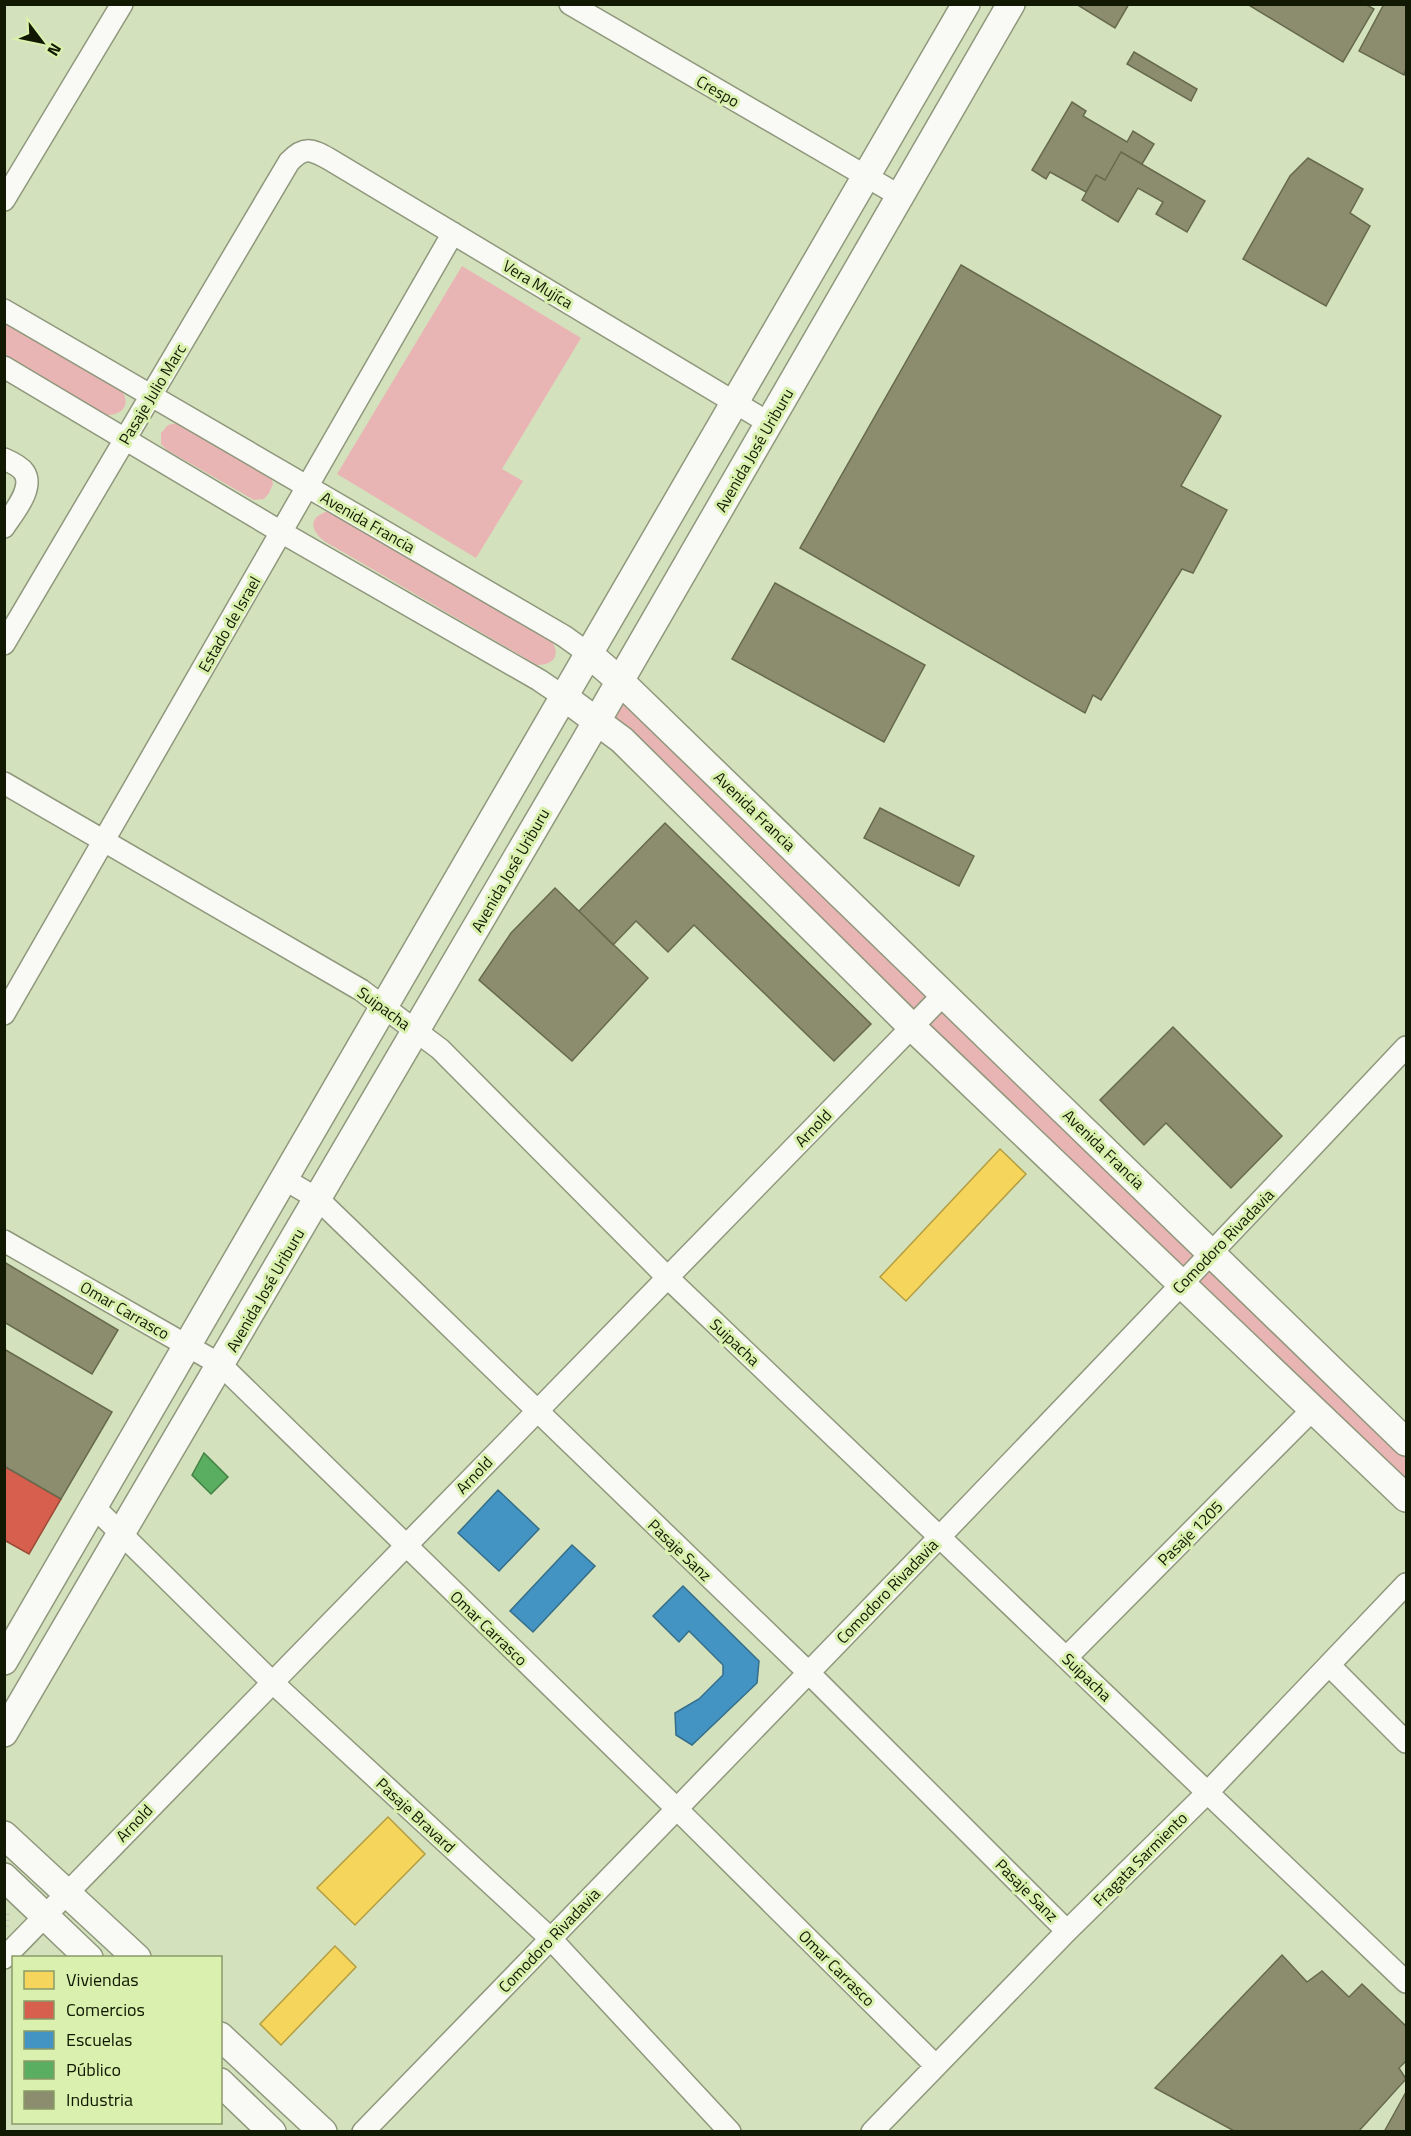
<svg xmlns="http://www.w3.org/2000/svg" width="1411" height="2136" viewBox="0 0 1411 2136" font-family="'Titillium Web',sans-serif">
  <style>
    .green { fill: #e9b5b4 }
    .homes { fill: #f6d55c; stroke: #b29d41; stroke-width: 1.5 }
    .shops { fill: #d6604d; stroke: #9b4b36; stroke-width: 1.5 }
    .schools { fill: #4393c3; stroke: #346e89; stroke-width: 1.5 }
    .public { fill: #5aae61; stroke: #448144; stroke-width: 1.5 }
    .industry { fill: #8c8c6e; stroke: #676a4e; stroke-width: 1.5 }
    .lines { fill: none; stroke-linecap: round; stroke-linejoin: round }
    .minor-casing { stroke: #8f987c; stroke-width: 24 }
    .major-casing { stroke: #8f987c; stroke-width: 30 }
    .path { stroke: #c5c8bf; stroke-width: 4; stroke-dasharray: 1.5 4.5; stroke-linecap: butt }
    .minor { stroke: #f9faf5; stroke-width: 21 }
    .major { stroke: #f9faf5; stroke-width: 27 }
    .labels { text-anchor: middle; stroke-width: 6; stroke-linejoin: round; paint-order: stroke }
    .street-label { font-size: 16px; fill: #121902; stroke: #d9f0ae }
  </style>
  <rect width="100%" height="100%" fill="#d4e1bd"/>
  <!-- green -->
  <path class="green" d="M462,266L581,338L502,469L523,481L476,558L337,474Z
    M5,322L121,390C132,404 122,416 106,415L5,355Z
    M177,423L271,476L273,484L269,493L264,499L254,500L167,450L161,444V433L168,425Z
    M329,511L550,639C561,653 556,665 537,665L324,541C309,529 309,516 329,511Z
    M620,681L1406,1442V1498L597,720Z"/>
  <!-- homes -->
  <path class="homes" d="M1000,1149L1026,1174L906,1301L880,1277Z
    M388,1817L425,1854L355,1925L317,1888Z
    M335,1946L356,1967L281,2045L260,2024Z"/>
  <!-- shops -->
  <path class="shops" d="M4,1466L61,1499L29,1554L4,1540Z"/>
  <!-- schools -->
  <path class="schools" d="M498,1490L539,1529L499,1571L458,1533Z
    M572,1545L595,1566L533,1632L510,1611Z
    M683,1586L759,1661L757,1683L692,1745L676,1735L675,1713L699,1699L723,1675V1665L689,1631L679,1642L653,1616Z"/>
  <!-- public -->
  <path class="public" d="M204,1453L228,1477L211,1494L192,1475Z"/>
  <!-- industry -->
  <path class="industry" d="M1076,4H1129L1115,28Z
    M1247,4H1365L1374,9L1343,62Z
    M1384,4H1406V69L1404,75L1359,51Z
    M1134,52L1197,89L1191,101L1127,64Z
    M1072,102L1086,111L1083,116L1127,142L1133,131L1154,144L1142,164L1121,152L1105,180L1096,175L1086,192L1050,172L1046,179L1032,170Z
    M1121,152L1205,201L1187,232L1156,214L1163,202L1138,188L1118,222L1082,200L1096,175L1105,180Z
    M1308,158L1363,189L1350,213L1370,226L1326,306L1243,259L1290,176Z
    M961,265L1221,416L1181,486L1227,510L1193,573L1182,569L1101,700L1093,695L1085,713L800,548Z
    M775,583L925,665L884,742L732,659Z
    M880,808L974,856L959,886L864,838Z
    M665,823L871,1024L834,1061L694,925L668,952L636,921L613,945L579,911Z
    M555,888L648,978L572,1061L479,980L511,933Z
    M1173,1027L1282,1136L1231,1188L1166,1123L1144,1145L1100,1100Z
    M4,1262L118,1330L92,1374L4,1322Z
    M4,1349L112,1412L61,1499L4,1466Z
    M1282,1955L1307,1982L1322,1971L1349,1997L1362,1984L1406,2026V2061L1399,2068L1406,2079L1358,2132H1236L1155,2088Z
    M1406,2092V2132H1384Z"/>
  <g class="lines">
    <defs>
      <path id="minor" d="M570,4L900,196
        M4,200L122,4
        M4,310L564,636L589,654
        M4,367L281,532L539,680L564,697
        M4,459C11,462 20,466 24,472C35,488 13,513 4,527
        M4,644L289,162C304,146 311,149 329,159L769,423
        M4,783L361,990L440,1049L667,1277L1406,1982
        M4,1014L453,233
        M284,1179L318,1199L809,1673L1067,1931
        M4,1241L221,1365L677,1809L936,2066
        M94,1507L272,1682L551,1939L730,2132
        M1067,1657L1313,1409
        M1330,1666L1406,1742
        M4,1958L944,994
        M363,2132C713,1772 1063,1412 1406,1047
        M872,2132L1067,1931L1207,1793L1406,1584"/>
      <path id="major" d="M589,654L620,681L1406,1442
        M564,697L622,740L912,1027L1406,1498
        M4,1661L966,4
        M4,1733L583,745L1011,4
        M4,1835L137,1958
        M4,1877L89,1958
        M220,2036L323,2132
        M220,2082L272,2132"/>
    </defs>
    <!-- minor casing -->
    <use href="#minor" class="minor-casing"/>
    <!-- major casing -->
    <use href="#major" class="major-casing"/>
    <!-- path -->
    <path class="path" d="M7,1927L8,1911"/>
    <!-- minor -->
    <use href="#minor" class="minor"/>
    <!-- major -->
    <use href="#major" class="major"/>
  </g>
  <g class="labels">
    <!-- street labels -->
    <g class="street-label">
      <text transform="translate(718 91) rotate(30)" y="6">Crespo</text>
      <text transform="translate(538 284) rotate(31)" y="6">Vera Mujíca</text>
      <text transform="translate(152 394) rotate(-59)" y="6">Pasaje Julio Marc</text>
      <text transform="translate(754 450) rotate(-60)" y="6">Avenida José Uriburu</text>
      <text transform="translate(368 522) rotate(30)" y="6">Avenida Francia</text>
      <text transform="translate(229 624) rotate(-60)" y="6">Estado de Israel</text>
      <text transform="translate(755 811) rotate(44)" y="6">Avenida Francia</text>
      <text transform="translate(510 870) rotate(-60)" y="6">Avenida José Uriburu</text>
      <text transform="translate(384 1008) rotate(36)" y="6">Suipacha</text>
      <text transform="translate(813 1128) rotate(-46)" y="6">Arnold</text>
      <text transform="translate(1104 1149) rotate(44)" y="6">Avenida Francia</text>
      <text transform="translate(1223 1241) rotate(-46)" y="6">Comodoro Rivadavia</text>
      <text transform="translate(265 1290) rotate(-60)" y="6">Avenida José Uriburu</text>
      <text transform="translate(125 1310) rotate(30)" y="6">Omar Carrasco</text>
      <text transform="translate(735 1342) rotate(43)" y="6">Suipacha</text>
      <text transform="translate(474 1475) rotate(-46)" y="6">Arnold</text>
      <text transform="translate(1190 1533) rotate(-45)" y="6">Pasaje 1205</text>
      <text transform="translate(680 1550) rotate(44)" y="6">Pasaje Sanz</text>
      <text transform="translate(887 1591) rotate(-46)" y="6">Comodoro Rivadavia</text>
      <text transform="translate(489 1628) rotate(44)" y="6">Omar Carrasco</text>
      <text transform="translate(1087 1677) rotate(44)" y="6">Suipacha</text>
      <text transform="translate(416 1815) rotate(43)" y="6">Pasaje Bravard</text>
      <text transform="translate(134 1823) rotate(-46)" y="6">Arnold</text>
      <text transform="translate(1140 1859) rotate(-45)" y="6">Fragata Sarmiento</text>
      <text transform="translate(1027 1890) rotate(45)" y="6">Pasaje Sanz</text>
      <text transform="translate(549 1940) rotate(-46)" y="6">Comodoro Rivadavia</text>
      <text transform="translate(837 1968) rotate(45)" y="6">Omar Carrasco</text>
    </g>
  </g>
  <!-- border -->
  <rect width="1411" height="2136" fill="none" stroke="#121902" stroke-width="12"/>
  <!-- legend -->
  <rect x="12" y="1956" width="210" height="168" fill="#d9f0ae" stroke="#899a69" stroke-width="1.5"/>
  <rect x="24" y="1971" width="30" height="18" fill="#f6d55c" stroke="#899a69" stroke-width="1.5"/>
  <text x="66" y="1986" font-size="18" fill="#121902">Viviendas</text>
  <rect x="24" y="2001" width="30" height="18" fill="#d6604d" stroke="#899a69" stroke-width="1.5"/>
  <text x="66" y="2016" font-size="18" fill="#121902">Comercios</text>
  <rect x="24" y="2031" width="30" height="18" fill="#4393c3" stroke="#899a69" stroke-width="1.5"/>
  <text x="66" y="2046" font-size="18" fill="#121902">Escuelas</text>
  <rect x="24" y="2061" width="30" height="18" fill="#5aae61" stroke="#899a69" stroke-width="1.5"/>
  <text x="66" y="2076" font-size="18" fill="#121902">Público</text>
  <rect x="24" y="2091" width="30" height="18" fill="#8c8c6e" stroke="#899a69" stroke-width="1.5"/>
  <text x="66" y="2106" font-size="18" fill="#121902">Industria</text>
  <!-- north arrow -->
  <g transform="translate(42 42) rotate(122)" stroke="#d9f0ae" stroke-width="4.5" paint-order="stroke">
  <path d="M0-4.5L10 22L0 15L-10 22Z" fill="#121902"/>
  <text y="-9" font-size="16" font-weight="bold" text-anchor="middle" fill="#121902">N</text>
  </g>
</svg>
